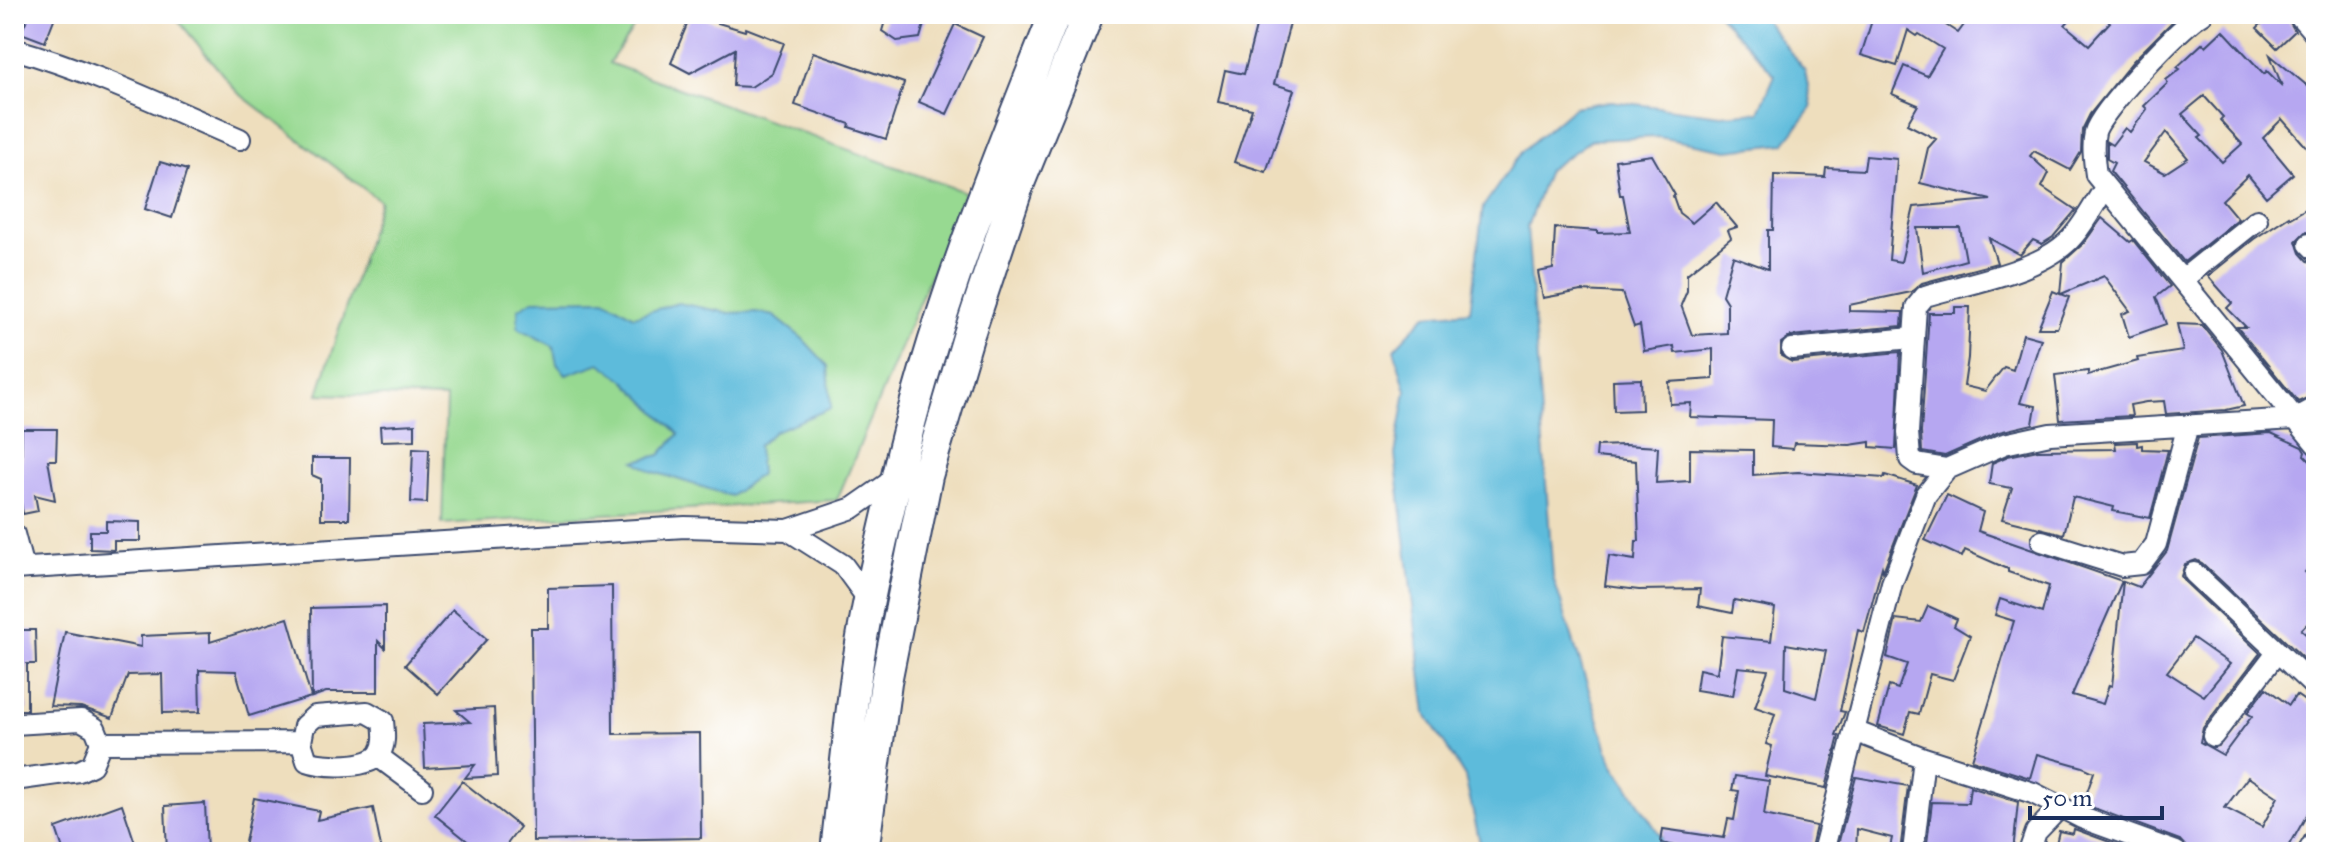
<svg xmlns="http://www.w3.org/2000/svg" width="2330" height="866" viewBox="0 0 2330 866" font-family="'IM FELL Great Primer',serif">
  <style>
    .green { fill: #97d991; stroke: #598478; stroke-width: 2 }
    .water { fill: #5dbbdb; stroke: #3c759c; stroke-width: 2 }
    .building { fill: #b6a7f1; fill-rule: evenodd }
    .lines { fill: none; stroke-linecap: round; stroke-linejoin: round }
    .minor-casing { stroke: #3b496c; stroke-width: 24 }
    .secondary-casing { stroke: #3b496c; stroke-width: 34 }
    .minor { stroke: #fff; stroke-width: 20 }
    .secondary { stroke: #fff; stroke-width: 30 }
  </style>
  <rect width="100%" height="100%" fill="#fff"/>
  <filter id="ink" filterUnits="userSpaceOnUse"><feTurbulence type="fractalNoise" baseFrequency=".0125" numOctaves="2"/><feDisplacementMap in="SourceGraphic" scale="16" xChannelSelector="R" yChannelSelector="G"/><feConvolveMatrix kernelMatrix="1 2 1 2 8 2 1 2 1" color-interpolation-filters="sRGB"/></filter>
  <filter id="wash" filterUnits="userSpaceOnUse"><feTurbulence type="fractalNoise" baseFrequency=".006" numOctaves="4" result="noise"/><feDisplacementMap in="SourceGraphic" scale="32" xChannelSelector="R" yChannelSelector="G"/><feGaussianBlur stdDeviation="1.8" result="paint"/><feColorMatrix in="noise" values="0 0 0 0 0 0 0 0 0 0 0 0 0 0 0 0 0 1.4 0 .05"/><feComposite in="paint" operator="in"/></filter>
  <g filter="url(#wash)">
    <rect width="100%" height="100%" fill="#eedebd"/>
    <!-- green -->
    <path class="green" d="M173,14H643L609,63L965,192L837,500L442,524L446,398L318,394L380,201L237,92Z"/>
    <!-- water -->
    <path class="water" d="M1718,14H1760L1805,71L1812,108L1784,144L1727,150L1658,137L1591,140L1548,170L1527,227L1553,577L1612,762L1671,852H1482L1465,777L1426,714L1395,455L1406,391L1394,349L1426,315L1470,311L1483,207L1522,151L1574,107L1611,101L1721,115L1759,112L1775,75Z
      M605,299L634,316L678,303L729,313L756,312L774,316L802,338L828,366L831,408L775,431L758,446L760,474L731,496L651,471L635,461L660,455L679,434L624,380L600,363L566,375L557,364L553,346L518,328V309L533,300Z"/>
    <g id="blocks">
      <!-- building -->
      <path class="building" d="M29,14H56L45,42L21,33Z
        M887,14H927L920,38L897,41L882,31Z
        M1874,14H1929L1958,33L1972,14H2075L2065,25L2089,45L2110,22L2101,14H2180L2133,61L2090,114L2082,130L2081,152L2070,170L2034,151L2030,156L2049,173L2042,187L2076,210L2053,237L2042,244L2033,240L2020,255L1989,238L1997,263L1922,283L1911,292L1849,305V311L1903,312L1902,326L1791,336L1781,343V356L1792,362L1900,352L1896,449L1870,447V442L1850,445L1794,443L1793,449L1771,447L1772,420L1690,417L1691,403L1670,404L1669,382L1713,379V349L1675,353L1674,346L1644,351L1640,325L1634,327L1622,293L1581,291L1543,298L1538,272L1553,269L1555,228L1598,231V233L1630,232L1623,195H1620L1615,160L1652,155L1675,195L1673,196L1679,213L1692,223L1716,202L1737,227L1728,230L1731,238L1687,274V291L1681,305L1692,335L1727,333V303L1722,295L1733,256L1768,269V230H1773L1774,175L1825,177L1826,168L1864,170L1866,156L1897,159L1889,260L1901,262L1914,207L1991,200L1920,183L1928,148L1936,139L1907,124L1918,105L1892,94L1904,66L1927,76L1943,49L1919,34L1917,36L1908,30L1897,66L1861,55ZM1917,228H1960L1966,260L1923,272Z
        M2271,14H2285L2295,31L2277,48L2257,28Z
        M691,15L745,31L746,28L784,43L772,73L751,87L733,86L735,49L690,73L671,63Z
        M1259,15L1290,23L1274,84L1294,90L1266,172L1234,162L1252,109L1218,102L1225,70L1244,74Z
        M955,24L983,37L947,114L919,102Z
        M2223,30L2264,74L2267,71L2282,86L2270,55L2316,93V158L2282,119L2263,138L2293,174L2266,197L2248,175L2222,200L2238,219L2184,262L2110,171L2114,163L2107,159V142L2112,145L2125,128L2130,132L2147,109L2144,106L2168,83L2166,80L2180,69L2177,67L2203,43L2206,46ZM2204,96L2223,117L2220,120L2242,144L2222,162L2199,138L2202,136L2182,114ZM2166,132L2188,158L2165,173L2144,162Z
        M813,52L904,83L886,139L849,127L850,124L795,105Z
        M160,162L187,170L172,218L145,209Z
        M2316,203V233L2305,232L2296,241L2300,253L2307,261L2316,264V394L2298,402L2237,327H2246L2227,308L2232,303L2208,276L2254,239L2289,216L2290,218Z
        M2102,218L2130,242L2133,240L2170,286L2156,297L2166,324L2129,337L2122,314L2130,311L2104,276L2061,294L2069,297L2057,328H2038L2053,291L2060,294L2063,262L2084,243Z
        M1955,307H1970L1968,358L1964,386L1985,391L2004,367L2013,370L2023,334L2041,339L2020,403L2036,406L2033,424L1999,432L1945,456L1922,452L1921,432L1929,313H1955Z
        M2177,324L2202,325L2222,350L2244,406L2226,410L2166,414L2164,401L2146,402L2130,405L2132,416L2060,420L2055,375L2088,371V375L2138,361L2137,358L2183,351Z
        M1641,379L1642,410L1614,411L1613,380Z
        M415,424V440L381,441L380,426Z
        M22,429H57L56,460H48L55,500L35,495L38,511L23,514L16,474L21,473Z
        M2271,433L2302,447L2305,452L2304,455L2316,467V561L2305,572L2316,583V615L2301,630L2316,643V670L2202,563L2196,560L2185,564L2181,576L2185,582L2260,653L2203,728L2200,742L2223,755L2252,716L2247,713L2266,688L2289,705L2296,695L2316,709V812L2310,809L2286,852H2190L2180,840L2083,804L2094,772L2083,767L2037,754L2030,778L1972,760L2014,621L1995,615L2000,599L2042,613L2049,586L2008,572V569L1965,550L1962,557L1925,540L1947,495L1983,512L1978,531L2122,581L2072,695L2103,704L2109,685L2112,686L2123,581L2139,587L2167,551L2198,438ZM2193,638L2230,664L2204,696L2167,672ZM2248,777L2278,797L2262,827L2225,808Z
        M2137,442V446L2142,445V449L2168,450L2150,518L2113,511L2114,507L2073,497L2064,534L2002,519L2012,488L1989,484L1992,463L2008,456L2038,450L2116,449L2115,443Z
        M1624,445L1658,447L1656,483L1690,481V449L1753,450V475L1798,472L1884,478L1885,475L1917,485L1883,571L1882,567L1864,632L1858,630L1840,711L1845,712L1836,735L1839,736L1826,788L1765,776L1772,746L1766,744L1775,714L1755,707L1768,670L1738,667L1733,696L1696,690L1699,669L1717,673L1722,636L1771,641L1775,608L1734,600L1732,613L1698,606L1700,589L1639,590L1605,586L1609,556L1635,560L1636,541H1639L1636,461L1596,457L1597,446ZM1786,644L1826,651L1816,698L1785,688Z
        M413,448L429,449L427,503L411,502Z
        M312,458H350L349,519H321V479L312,475Z
        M106,521L140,522V541H114V550L90,549V531H106Z
        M612,586L613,734L700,733L701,838L533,841L531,628H548V588Z
        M385,606V648L378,641V692H326L312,697L311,608Z
        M1928,606L1957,619L1954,626L1970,636L1953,680L1930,674L1919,714L1910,712L1904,734L1878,726L1889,686L1898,689L1907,664L1887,657L1896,619L1921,622Z
        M453,610L487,639L438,694L405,665Z
        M288,618L311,697L249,716L236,671L199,670L200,712L163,713L162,674L128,675L112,718L81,707L50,706L65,632L141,647V636L210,633V642Z
        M14,630H35L36,664H27V710H14Z
        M494,708L497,776L465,778L475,765L425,768L423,724L470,722L456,710Z
        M1735,776L1769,781L1764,815L1816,826L1810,852H1705L1661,843L1663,829L1724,838L1728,819L1734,820L1739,791L1732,790Z
        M1856,777L1908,786L1900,852H1889L1892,838L1857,829L1856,852H1836Z
        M462,781L520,827L501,852H481L435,815Z
        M1970,787L2018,802L2013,852H1926L1932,802L1968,803Z
        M254,798L319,811L317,820L373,808L382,852H243Z
        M205,803L207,852H167L165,806Z
        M122,804L138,852H64L56,828Z
        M2074,829L2077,830L2134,851L2054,852L2059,831L2073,834Z"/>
    </g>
  </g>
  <g filter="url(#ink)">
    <use href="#blocks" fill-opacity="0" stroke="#3b496c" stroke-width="2"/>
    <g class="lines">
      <defs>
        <path id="minor" d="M2202,14C2182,24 2100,112 2095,132C2092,146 2094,161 2096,175L2316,444
          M2298,14L2316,35
          M14,49C92,71 166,107 240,139
          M2309,244L2316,251
          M2183,279L2257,220
          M1792,349L1912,338
          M1947,469L1917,464L1910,459L1908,432L1916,307L1925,296C1968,283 2045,271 2074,235C2086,221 2095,203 2105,188
          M788,530L843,565L870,602
          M14,534L23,568
          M2042,541L2122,566L2141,564L2156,544L2188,425
          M14,569L685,527L788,530L853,508L896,478
          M2194,573L2316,688
          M367,712L383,721C384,732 386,743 380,753C371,769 323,767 307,761L301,742L304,726L315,716Z
          M14,724L81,720L95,728L101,743L92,765L79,771L14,780
          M1854,731L1924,758L2033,793L2082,818L2176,852
          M2213,736L2277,652
          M101,743L301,742
          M379,757L422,789
          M1823,852L1892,583L1926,495L1947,469L2004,444L2050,434L2294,419L2316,407
          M1913,852L1924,758
          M2029,852L2036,832L2060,807
          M2308,852L2316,839"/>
        <path id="secondary" d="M836,852C842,796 848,739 855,683C864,615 880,547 896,480C932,320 994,166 1055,14
          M863,852L886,682L927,476L968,337L1019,183L1088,14"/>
      </defs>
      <!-- minor casing -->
      <use href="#minor" class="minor-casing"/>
      <!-- secondary casing -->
      <use href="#secondary" class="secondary-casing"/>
      <!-- minor -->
      <use href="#minor" class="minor"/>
      <!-- secondary -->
      <use href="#secondary" class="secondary"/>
    </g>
  </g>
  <!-- margin -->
  <rect width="2330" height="866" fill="none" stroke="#fff" stroke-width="48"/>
  <!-- scale -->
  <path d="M2030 806v12h132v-12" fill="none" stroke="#1b2f5e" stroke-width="4"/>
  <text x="2042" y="806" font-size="24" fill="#1b2f5e" stroke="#ffffff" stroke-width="6" paint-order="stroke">50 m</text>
</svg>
